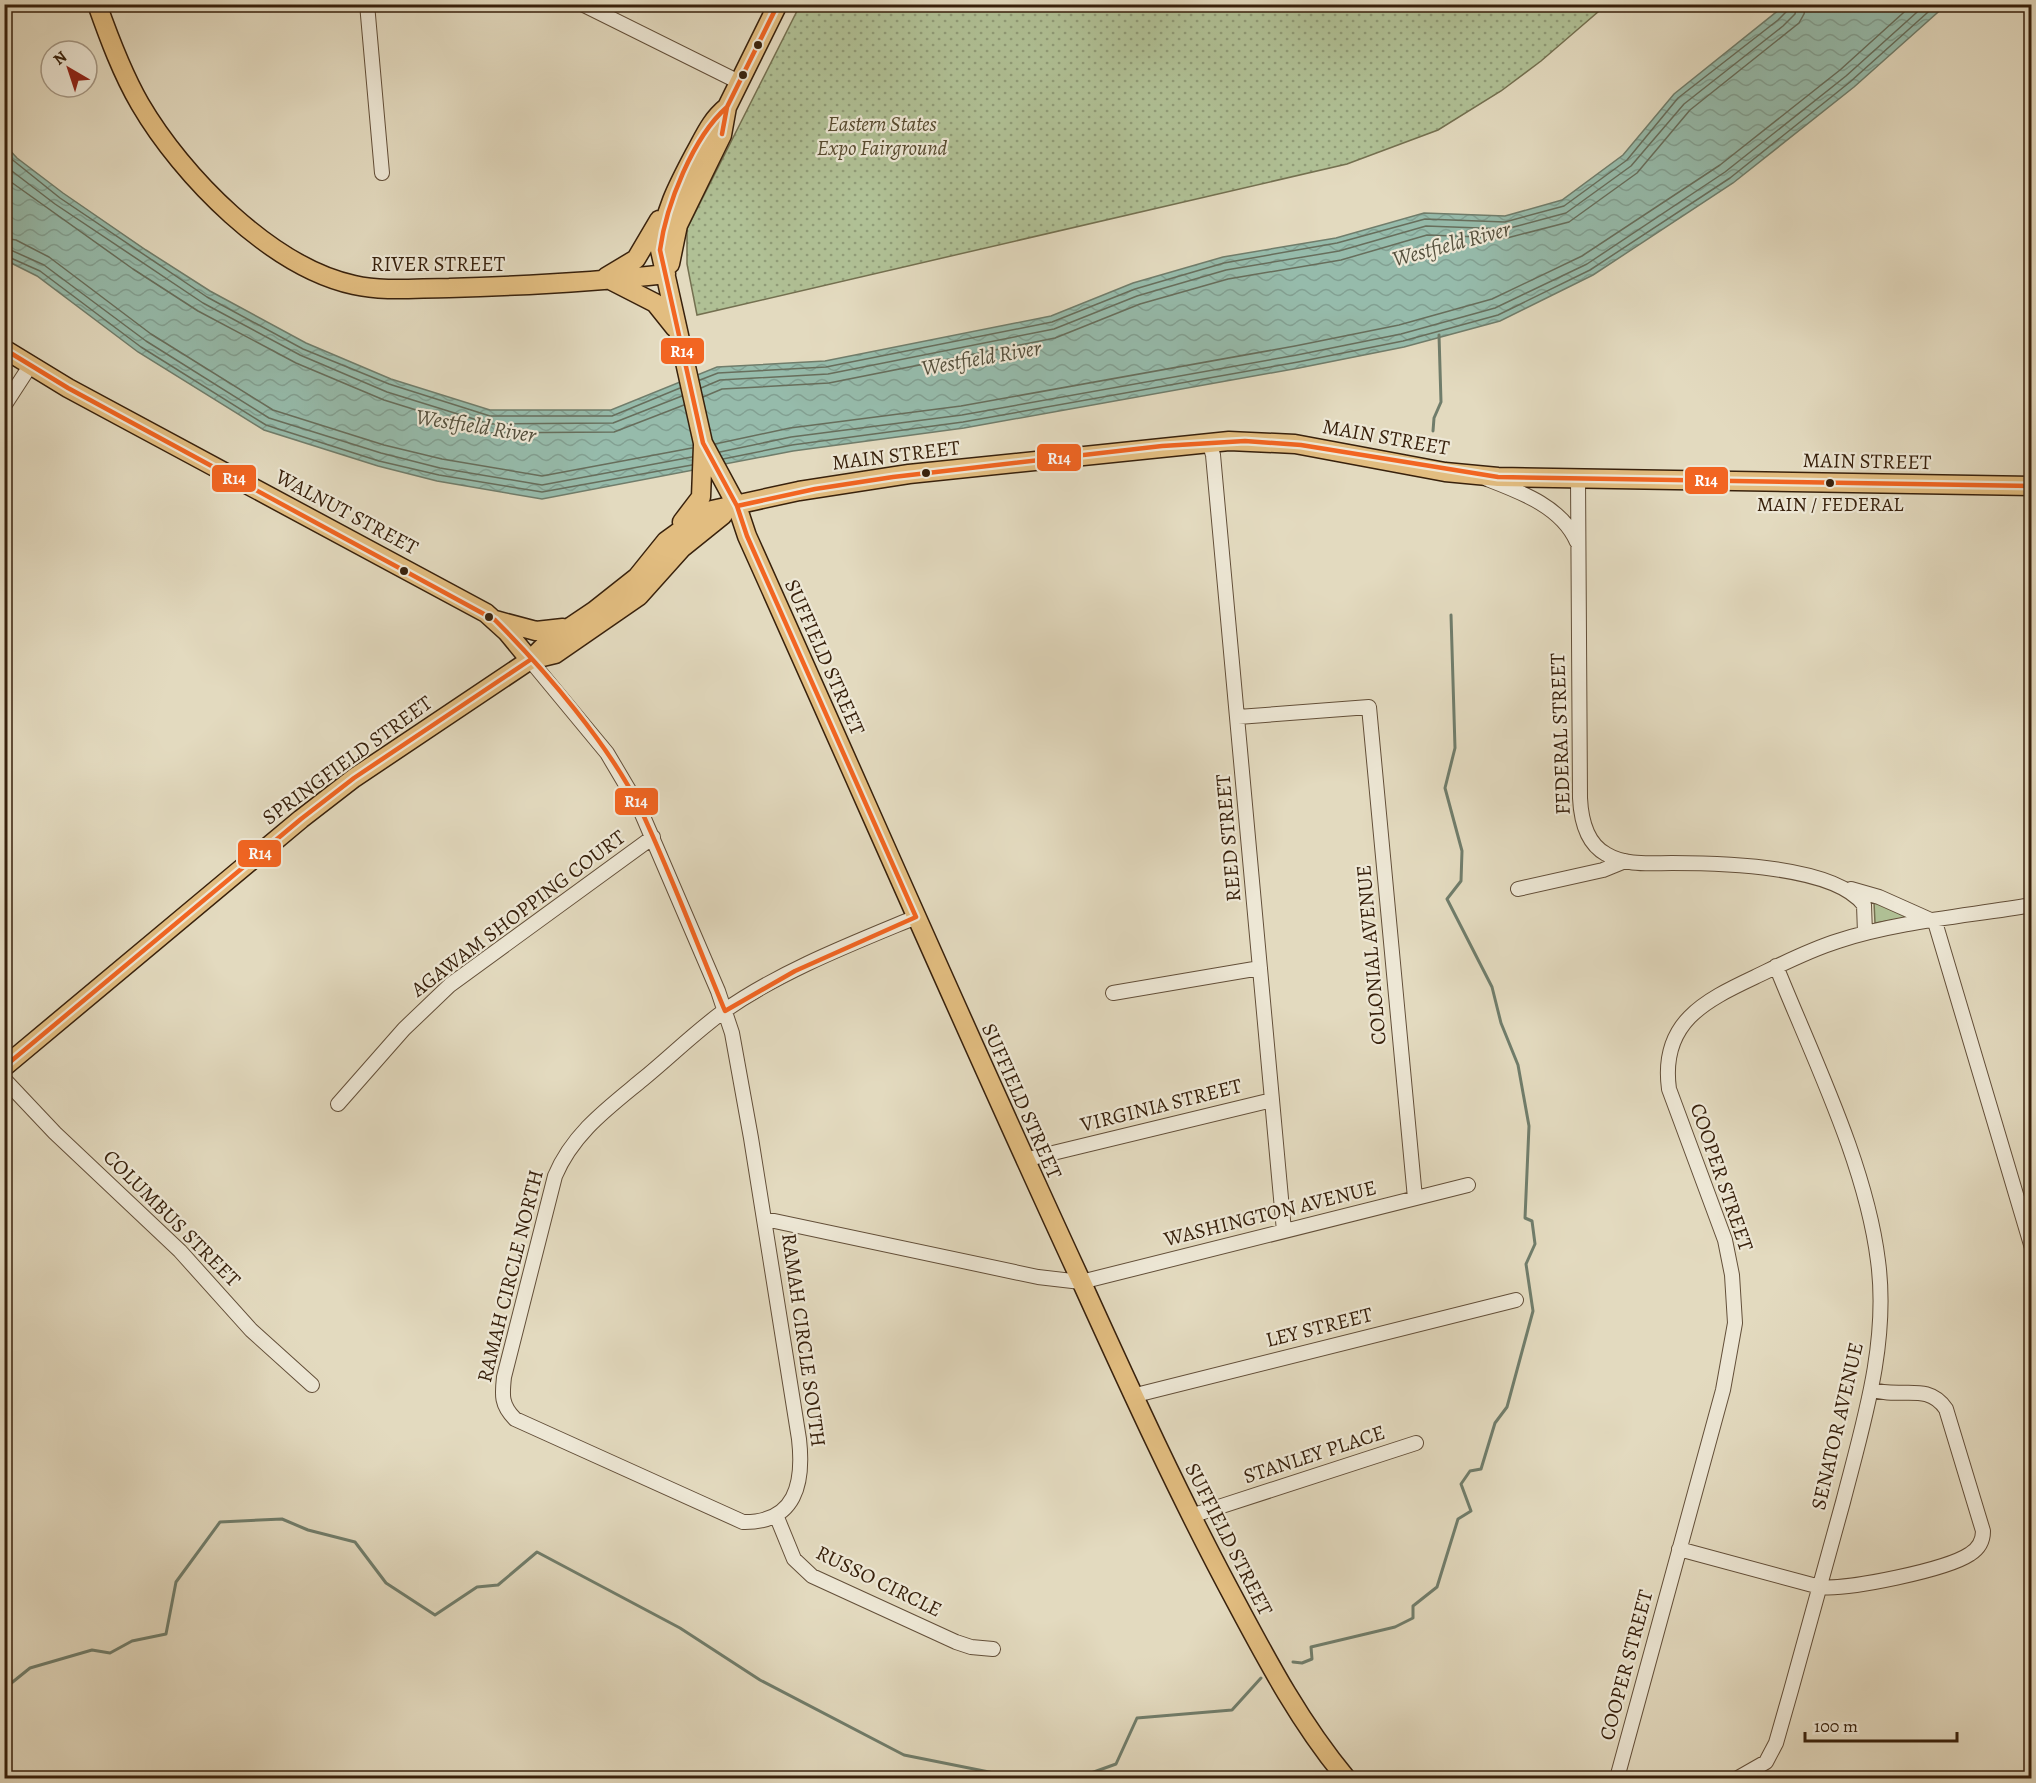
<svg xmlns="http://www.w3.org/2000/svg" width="2036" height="1783" viewBox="0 0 2036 1783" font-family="Alegreya,serif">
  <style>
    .park { fill: url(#park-dots); stroke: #747050; stroke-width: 1.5 }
    .garden { fill: #b0c095; stroke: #747050; stroke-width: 1.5 }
    .water { fill: url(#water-waves); stroke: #707d6b; stroke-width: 1.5 }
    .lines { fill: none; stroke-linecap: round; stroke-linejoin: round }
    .shore { stroke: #676e5c; stroke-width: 1.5 }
    .stream { stroke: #707d6b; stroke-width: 3 }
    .minor-casing { stroke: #634f39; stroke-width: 16 }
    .major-casing { stroke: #38210c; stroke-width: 21 }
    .minor { stroke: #ede7d5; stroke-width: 14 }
    .major { stroke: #e2bd80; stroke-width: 18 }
    .bus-1-casing { stroke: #ede7d5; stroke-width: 9 }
    .bus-1 { stroke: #f26522; stroke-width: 4.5 }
    .bus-dot { fill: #38210c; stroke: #ede7d5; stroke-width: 2 }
    .labels { text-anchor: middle; stroke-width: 4.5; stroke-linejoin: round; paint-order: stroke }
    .bus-label { font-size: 20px; fill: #38210c; stroke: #ede7d5 }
    .park-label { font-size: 21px; font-style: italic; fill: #56492e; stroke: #ede7d5 }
    .street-label { font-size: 21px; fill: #38210c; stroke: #ede7d5 }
    .water-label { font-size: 22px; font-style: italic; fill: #544f3c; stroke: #ede7d5 }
    .line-badge { stroke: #ede7d5; stroke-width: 2 }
    .badge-label { font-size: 16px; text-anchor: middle; font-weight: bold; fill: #fff }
  </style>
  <defs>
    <pattern id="park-dots" width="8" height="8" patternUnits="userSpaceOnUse" patternTransform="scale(1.5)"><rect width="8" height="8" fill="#b0c095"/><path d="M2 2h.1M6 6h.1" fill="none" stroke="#909c78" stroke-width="1.8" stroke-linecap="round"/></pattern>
    <pattern id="water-waves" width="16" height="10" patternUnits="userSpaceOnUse" patternTransform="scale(1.5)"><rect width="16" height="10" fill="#96bbab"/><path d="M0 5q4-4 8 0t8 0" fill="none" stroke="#82a092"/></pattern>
  </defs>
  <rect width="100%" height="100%" fill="#e3dabf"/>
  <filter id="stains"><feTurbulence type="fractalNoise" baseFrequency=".00333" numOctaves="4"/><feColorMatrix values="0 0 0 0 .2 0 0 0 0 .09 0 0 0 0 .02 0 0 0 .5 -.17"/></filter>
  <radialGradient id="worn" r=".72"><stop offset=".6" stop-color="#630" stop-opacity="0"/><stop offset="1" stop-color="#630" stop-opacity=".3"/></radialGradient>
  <!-- park -->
  <path class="park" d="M800,5V4L1606,5L1541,61L1501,91L1438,130L1347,164L697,315L687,264V229Z"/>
  <!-- garden -->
  <path class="garden" d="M1874,902L1912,917L1875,923Z"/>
  <!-- water -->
  <path class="water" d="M1785,5H1946L1854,87L1733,183L1593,275L1500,321L1404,347L1299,368L964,428L793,451L542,499L437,481L378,466L264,430L138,352L37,276L5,260L4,144L17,158L63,193L146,250L210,291L306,343L391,379L490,410H611L717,367L825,361L1051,316L1133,283L1223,257L1336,238L1424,213L1505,216L1562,200L1623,155L1674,94Z"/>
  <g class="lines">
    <!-- shore -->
    <path class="shore" d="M4,153L60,198L207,297L303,349L389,384L490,416H612L680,388
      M4,165L55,204L203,303L300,355L387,392L490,424L613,423L682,396
      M4,177L133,269L198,311L296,363L384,400L490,433L614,432L684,405
      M4,238L16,240L49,257L151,334L273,410L384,445L442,459L542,476L692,448
      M4,247L44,265L146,341L269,418L381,453L440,468L542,485L692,457
      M4,255L40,271L141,347L266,425L379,461L439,475L542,492L692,465
      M700,380L718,373L826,367L1052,322L1135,289L1224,263L1337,243L1425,219L1505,222L1564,206L1627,160L1678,98L1778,20L1788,10L1789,4
      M701,388L720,380L828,374L1054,329L1137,296L1226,270L1339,251L1426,226L1506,229L1566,213L1631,166L1684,104L1783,26L1795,14L1797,4
      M703,397L722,389L829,383L1055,338L1140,304L1228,279L1341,260L1427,235L1507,238L1569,222L1637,173L1690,110L1799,23L1804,14L1806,4
      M715,444L790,428L961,406L1295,346L1399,325L1492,299L1582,256L1720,165L1840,70L1913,4
      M720,452L791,437L962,415L1297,355L1401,334L1495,308L1587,264L1725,172L1846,76L1926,4
      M723,459L792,445L963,422L1298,362L1403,341L1498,315L1590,270L1730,178L1850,82L1937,4"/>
    <!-- stream -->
    <path class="stream" d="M1433,431L1434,418L1441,402L1439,335
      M1293,1662L1302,1663L1312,1659L1311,1647L1395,1627L1413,1618V1606L1437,1587L1458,1519L1471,1511L1461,1484L1470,1471L1481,1469L1495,1423L1507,1407L1533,1311L1526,1264L1535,1244L1532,1221L1525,1218L1529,1126L1518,1065L1501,1023L1492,987L1447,899L1461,881L1462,851L1445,788L1455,748L1451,615
      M4,1689L30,1668L92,1650L110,1653L132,1641L166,1634L176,1582L220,1522L282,1519L308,1530L355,1542L386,1583L435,1615L477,1587L498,1585L537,1552L680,1628L760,1680L904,1755L994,1773L998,1778
      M1090,1778L1091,1773L1116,1764L1137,1718L1232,1710L1261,1678"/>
    <defs>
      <path id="minor" d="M367,4L382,173
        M582,4L739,82
        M4,406L30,366
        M1209,442L1213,455L1284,1231
        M1578,478L1580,798C1581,819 1586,843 1606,854C1626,866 1650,863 1672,863C1719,863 1834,865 1864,905L1865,933
        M1487,479C1521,492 1562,507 1577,542
        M530,660L607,753L639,807L718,991L732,1033L751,1138L799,1439C804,1483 796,1523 743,1522L515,1419C501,1405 502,1395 504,1377L555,1176C573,1133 608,1108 643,1079C670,1057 695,1032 724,1011C781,971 851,944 916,917
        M1238,717L1369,707L1415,1198
        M1518,889L1603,870L1625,861
        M1851,889L1879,897L1935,922L2032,1248
        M1113,993L1260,968
        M4,1079L55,1133L180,1251L251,1330L312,1385
        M338,1104L404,1029L450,985L653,837
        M1024,1160L1272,1100
        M765,1219L1038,1277L1081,1282L1468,1185
        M1132,1396L1516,1300
        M776,1515L794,1559L812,1576L956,1642L971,1647L993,1649
        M1191,1516L1416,1443
        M1679,1549L1820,1587C1848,1590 1946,1570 1970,1554C1978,1549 1983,1541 1983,1531L1946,1409C1927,1381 1899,1400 1871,1389
        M1617,1778L1723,1390L1735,1323L1732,1275L1725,1240L1669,1089C1660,1023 1704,1001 1755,977C1782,964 1809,950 1838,941C1900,921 1968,916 2032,905
        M1738,1778L1766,1762L1776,1743C1799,1663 1821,1583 1843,1502C1863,1424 1889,1343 1878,1261C1866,1164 1813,1058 1776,966"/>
      <path id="major" d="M97,4C109,38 122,73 140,104C182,176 271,267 354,285C384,292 417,288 449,288C521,286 594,282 666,274
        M727,107C711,120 705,135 695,153C678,185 663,213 660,250L703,443L737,506L747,536C859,785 967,1035 1082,1283C1131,1391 1180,1498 1236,1602C1269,1664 1301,1724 1346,1778
        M670,264L678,225L722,135L727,107L778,4
        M606,277L636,259L659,220
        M612,281L655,303L675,328
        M4,349L68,388L486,613L507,632L530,660
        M682,522L701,497L703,445
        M495,620L536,631L563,628
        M530,660L555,654L639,596L682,548L723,515
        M4,1067L301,819L354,778L530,660L548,642L594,611L637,577L666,541L695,520L712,510L799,491L909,474L1229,441L1295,444L1445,472L1498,477L2032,486"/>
    </defs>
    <!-- minor casing -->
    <use href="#minor" class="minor-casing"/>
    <!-- major casing -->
    <use href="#major" class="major-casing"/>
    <!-- minor -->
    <use href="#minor" class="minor"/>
    <!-- major -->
    <use href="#major" class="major"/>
    <defs>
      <path id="bus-1" d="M722,134L727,107L778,4
        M4,349L68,388L495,620C544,669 610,746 640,808C671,874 697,944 725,1011L795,971L916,917L747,536L737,506L703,443L660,250C666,205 693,137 727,107
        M737,506L815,489L893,477L1162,446L1245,441L1301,445L1498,477L2032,486
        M4,1067L301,819L354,778L530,660"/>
    </defs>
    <!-- bus-1 casing -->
    <use href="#bus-1" class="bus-1-casing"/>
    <!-- bus-1 -->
    <use href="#bus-1" class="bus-1"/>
  </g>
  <!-- markers -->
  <g class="bus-dot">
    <circle cx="758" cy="45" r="5"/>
    <circle cx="743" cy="75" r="5"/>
    <circle cx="926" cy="473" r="5"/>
    <circle cx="1830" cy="483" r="5"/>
    <circle cx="404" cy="571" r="5"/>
    <circle cx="489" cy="617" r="5"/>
  </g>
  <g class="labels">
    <!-- bus labels -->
    <g class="bus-label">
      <text x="1830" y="511">MAIN / FEDERAL</text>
    </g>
    <!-- park labels -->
    <g class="park-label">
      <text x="882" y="131">Eastern States<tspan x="882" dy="24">Expo Fairground</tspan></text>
    </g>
    <!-- street labels -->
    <g class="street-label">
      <text x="438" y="271">RIVER STREET</text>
      <text transform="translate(1386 437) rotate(10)" y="7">MAIN STREET</text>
      <text transform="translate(896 455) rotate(-7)" y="7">MAIN STREET</text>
      <text transform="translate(1867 461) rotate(1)" y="7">MAIN STREET</text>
      <text transform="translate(347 512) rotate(28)" y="7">WALNUT STREET</text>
      <text transform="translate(825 657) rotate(66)" y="7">SUFFIELD STREET</text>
      <text transform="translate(1560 734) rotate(-92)" y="7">FEDERAL STREET</text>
      <text transform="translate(347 760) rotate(-36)" y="7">SPRINGFIELD STREET</text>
      <text transform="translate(1228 838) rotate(-95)" y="7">REED STREET</text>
      <text transform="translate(518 913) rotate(-37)" y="7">AGAWAM SHOPPING COURT</text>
      <text transform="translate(1371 955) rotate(-95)" y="7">COLONIAL AVENUE</text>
      <text transform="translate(1022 1101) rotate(66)" y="7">SUFFIELD STREET</text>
      <text transform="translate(1161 1105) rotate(-14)" y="7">VIRGINIA STREET</text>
      <text transform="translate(1722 1177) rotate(71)" y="7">COOPER STREET</text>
      <text transform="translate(1270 1213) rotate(-14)" y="7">WASHINGTON AVENUE</text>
      <text transform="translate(172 1218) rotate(45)" y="7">COLUMBUS STREET</text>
      <text transform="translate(510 1276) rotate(-76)" y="7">RAMAH CIRCLE NORTH</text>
      <text transform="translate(1319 1327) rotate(-14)" y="7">LEY STREET</text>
      <text transform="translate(804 1340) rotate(82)" y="7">RAMAH CIRCLE SOUTH</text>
      <text transform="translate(1837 1426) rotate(-77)" y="7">SENATOR AVENUE</text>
      <text transform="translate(1314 1454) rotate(-18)" y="7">STANLEY PLACE</text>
      <text transform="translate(1229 1539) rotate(63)" y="7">SUFFIELD STREET</text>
      <text transform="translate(879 1581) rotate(26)" y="7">RUSSO CIRCLE</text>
      <text transform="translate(1626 1665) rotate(-75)" y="7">COOPER STREET</text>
    </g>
    <!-- water labels -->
    <g class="water-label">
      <text transform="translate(1451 243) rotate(-15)" y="8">Westfield River</text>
      <text transform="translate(981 357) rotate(-10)" y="8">Westfield River</text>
      <text transform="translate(476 425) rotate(9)" y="8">Westfield River</text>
    </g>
  </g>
  <g class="line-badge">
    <rect x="660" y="337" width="45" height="28" rx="6" fill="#f26522"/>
    <rect x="1036" y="443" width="46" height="29" rx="6" fill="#f26522"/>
    <rect x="211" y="464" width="46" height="29" rx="6" fill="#f26522"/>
    <rect x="1684" y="466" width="45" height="29" rx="6" fill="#f26522"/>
    <rect x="614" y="787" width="45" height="29" rx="6" fill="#f26522"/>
    <rect x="237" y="839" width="45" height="29" rx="6" fill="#f26522"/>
  </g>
  <g class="badge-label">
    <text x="682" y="357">R14</text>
    <text x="1059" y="464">R14</text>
    <text x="234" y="484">R14</text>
    <text x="1706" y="486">R14</text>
    <text x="636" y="807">R14</text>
    <text x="260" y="859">R14</text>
  </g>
  <!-- margin -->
  <rect width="2036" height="1783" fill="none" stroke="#e3dabf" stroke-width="24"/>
  <rect x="6" y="6" width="2024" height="1771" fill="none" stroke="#38210c" stroke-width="3"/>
  <rect x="12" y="12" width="2012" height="1759" fill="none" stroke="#38210c" stroke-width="1.5"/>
  <!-- north arrow -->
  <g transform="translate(69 69) rotate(321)"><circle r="28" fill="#ede7d5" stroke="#a59885" stroke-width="1.5"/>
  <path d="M0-4.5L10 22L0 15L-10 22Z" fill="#8f2418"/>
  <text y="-9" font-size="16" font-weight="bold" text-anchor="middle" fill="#38210c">N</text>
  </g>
  <!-- scale -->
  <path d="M1805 1732v9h152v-9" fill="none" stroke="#38210c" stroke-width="3"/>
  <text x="1814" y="1732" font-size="18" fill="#38210c" stroke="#ede7d5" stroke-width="4.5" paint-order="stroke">100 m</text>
  <rect width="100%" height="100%" filter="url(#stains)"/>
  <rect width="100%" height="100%" fill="url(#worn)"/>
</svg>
